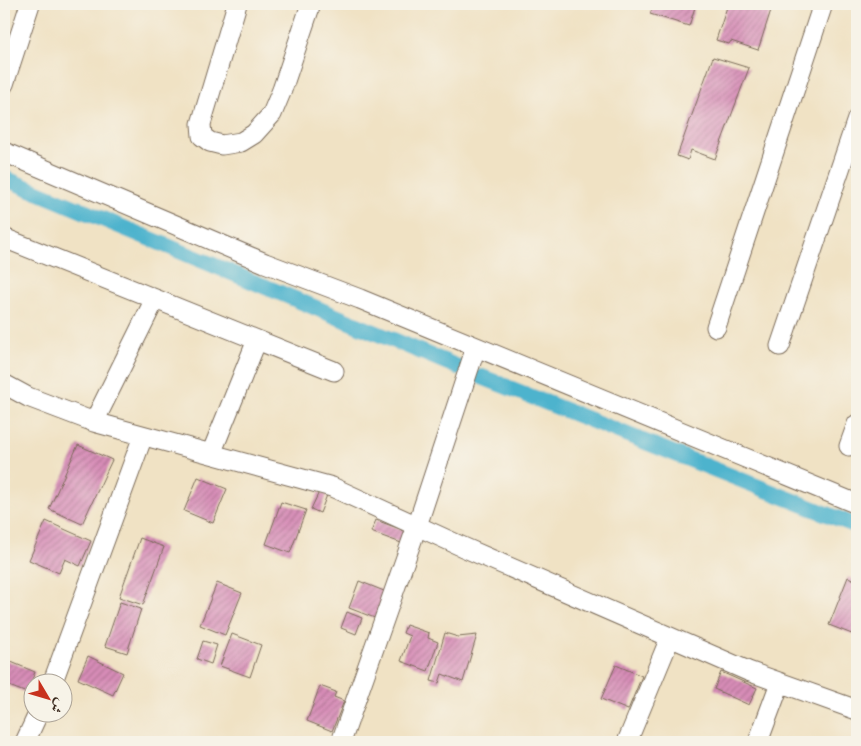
<svg xmlns="http://www.w3.org/2000/svg" width="861" height="746" viewBox="0 0 861 746" font-family="'IM FELL English',Amiri,serif">
  <style>
    .lines { fill: none; stroke-linecap: round; stroke-linejoin: round }
    .canal { stroke: #4eb3cd; stroke-width: 16 }
    .building { fill: url(#building-hatch) }
    .minor-casing { stroke: #7a6a58; stroke-width: 21 }
    .minor { stroke: #fff; stroke-width: 19 }
  </style>
  <defs>
    <pattern id="building-hatch" width="6" height="6" patternUnits="userSpaceOnUse" patternTransform="scale(1.25)"><rect width="6" height="6" fill="#d78cb7"/><path d="M-1 1l2-2M0 6l6-6M5 7l2-2" fill="none" stroke="#b07394"/></pattern>
  </defs>
  <rect width="100%" height="100%" fill="#f7f3e8"/>
  <filter id="ink" filterUnits="userSpaceOnUse"><feTurbulence type="fractalNoise" baseFrequency=".02" numOctaves="2"/><feDisplacementMap in="SourceGraphic" scale="10" xChannelSelector="R" yChannelSelector="G"/><feConvolveMatrix kernelMatrix="1 2 1 2 8 2 1 2 1" color-interpolation-filters="sRGB"/></filter>
  <filter id="wash" filterUnits="userSpaceOnUse"><feTurbulence type="fractalNoise" baseFrequency=".0096" numOctaves="4" result="noise"/><feDisplacementMap in="SourceGraphic" scale="20" xChannelSelector="R" yChannelSelector="G"/><feGaussianBlur stdDeviation="1.12" result="paint"/><feColorMatrix in="noise" values="0 0 0 0 0 0 0 0 0 0 0 0 0 0 0 0 0 1.4 0 .05"/><feComposite in="paint" operator="in"/></filter>
  <g filter="url(#wash)">
    <rect width="100%" height="100%" fill="#f0e2c4"/>
    <g class="lines">
      <!-- canal -->
      <path class="canal" d="M4,178L458,367
        M482,377L857,526"/>
    </g>
    <g id="blocks">
      <!-- building -->
      <path class="building" d="M654,4H696L689,26L650,14Z
        M728,4H773L758,50L731,41L729,44L716,40Z
        M713,57L749,68L715,159L691,150L688,160L677,156Z
        M78,445L112,460L82,524L49,509Z
        M198,477L227,489L213,523L184,511Z
        M319,492L327,495L320,513L311,509Z
        M281,502L306,510L290,553L266,544Z
        M376,520L408,532L404,544L371,532Z
        M46,521L91,541L80,566L65,559L59,573L29,560Z
        M140,538L164,547L143,605L119,597Z
        M848,577L857,581V636L829,625Z
        M359,581L389,593L380,620L349,608Z
        M217,583L242,593L225,635L200,625Z
        M120,602L141,609L127,653L105,646Z
        M347,612L362,618L356,634L341,628Z
        M406,625L429,633L428,638L438,642L428,671L401,661L410,636L403,633Z
        M445,633L458,637L477,635L463,682L442,674L439,683L431,681Z
        M232,634L261,645L250,677L220,666Z
        M203,641L217,645L211,664L197,659Z
        M88,656L123,673L113,695L78,679Z
        M4,659L35,672L27,693L4,684Z
        M616,665L642,676L628,710L601,699Z
        M721,672L757,688L749,705L714,689Z
        M320,686L336,692L334,697L344,701L332,731L307,721Z"/>
    </g>
  </g>
  <g filter="url(#ink)">
    <use href="#blocks" fill-opacity="0" stroke="#7a6a58" stroke-width="1"/>
    <g class="lines">
      <defs>
        <path id="minor" d="M237,4L201,124L202,136L210,142L222,145L241,142L254,134L272,114L282,90L311,4
          M4,84L30,4
          M4,152L265,263L360,299L857,504
          M4,238L334,371
          M716,327L823,4
          M780,346L857,119
          M4,384L28,397L94,422L332,487L463,547L748,671L857,710
          M94,422L155,299
          M849,446L857,424
          M211,454L257,340
          M52,684L143,436
          M25,742L38,714
          M341,742L417,526L476,347
          M627,742L670,638
          M758,742L780,683"/>
      </defs>
      <!-- minor casing -->
      <use href="#minor" class="minor-casing"/>
      <!-- minor -->
      <use href="#minor" class="minor"/>
    </g>
  </g>
  <!-- margin -->
  <rect width="861" height="746" fill="none" stroke="#f7f3e8" stroke-width="20"/>
  <!-- north arrow -->
  <g transform="translate(48 698) rotate(128)"><circle r="24" fill="#f7f3e8" stroke="#aca397"/>
  <path d="M0-4L9 19L0 12L-9 19Z" fill="#c8321e"/>
  <text y="-8" font-size="14" font-weight="bold" text-anchor="middle" fill="#3b2a1e">ش</text>
  </g>
</svg>
